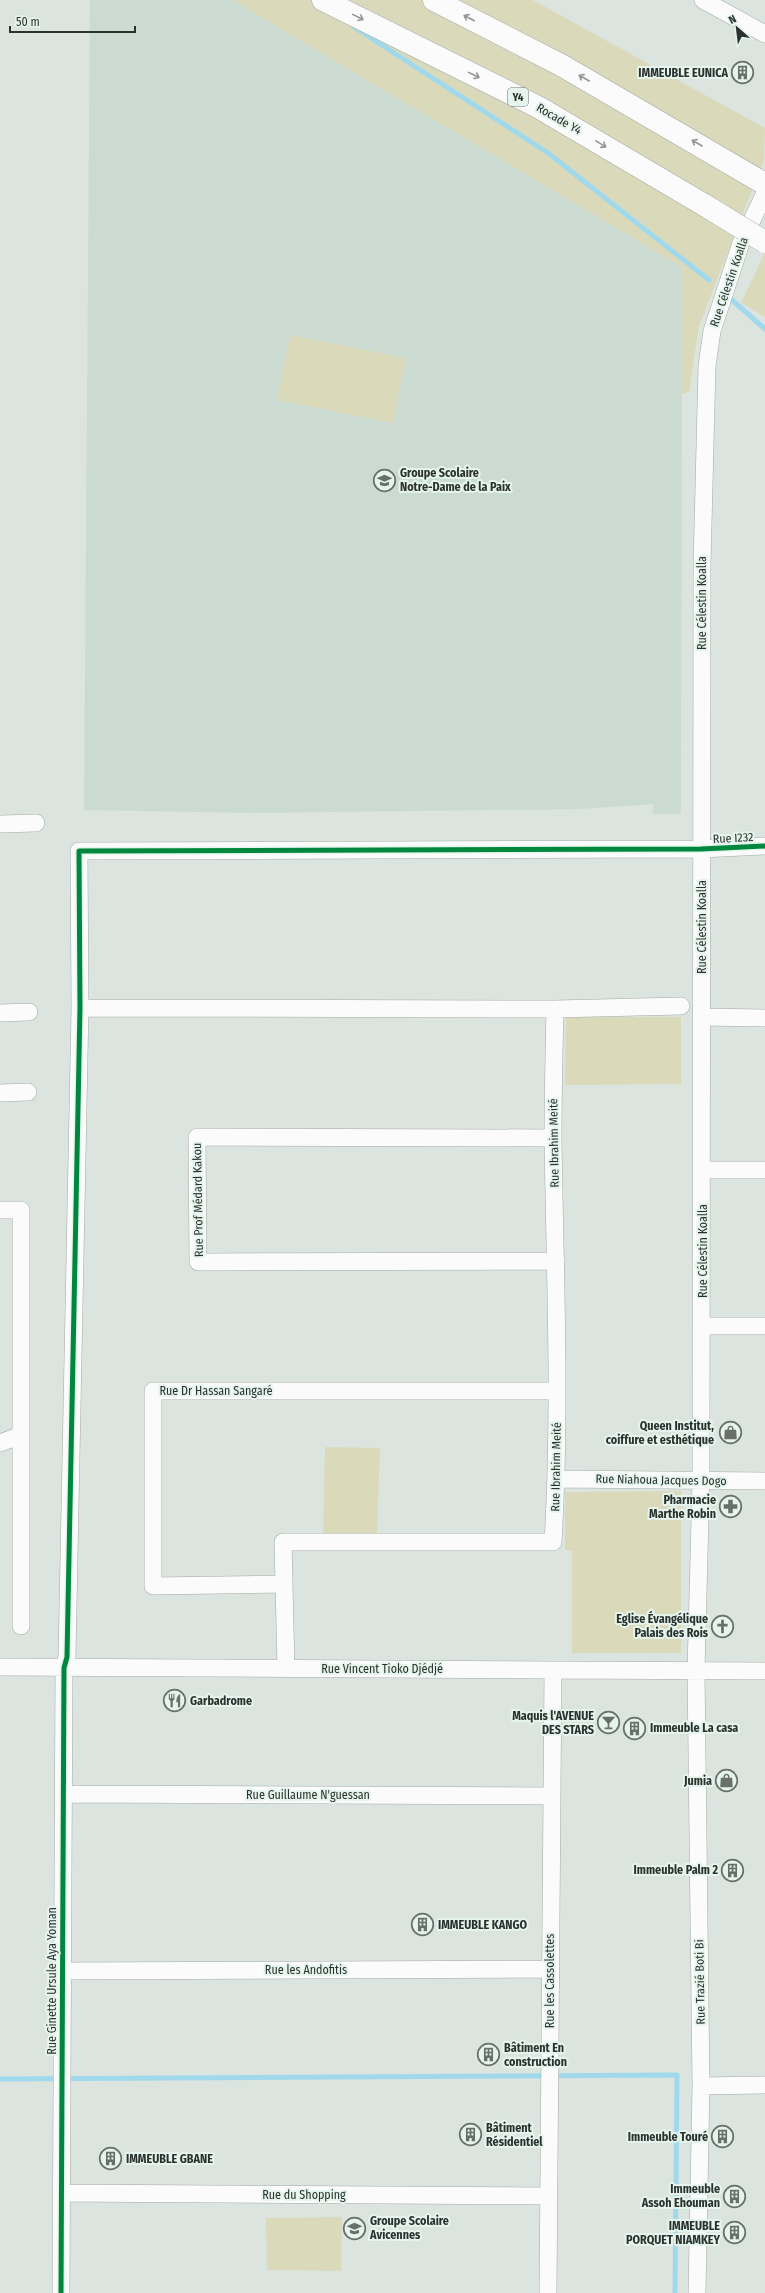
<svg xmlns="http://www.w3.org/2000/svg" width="765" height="2293" viewBox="0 0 765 2293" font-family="'Fira Sans Condensed',sans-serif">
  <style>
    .built { fill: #cbdbd2 }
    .green { fill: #dadabb }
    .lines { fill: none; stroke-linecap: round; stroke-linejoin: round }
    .stream { stroke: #a0d9ec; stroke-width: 5 }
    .minor-casing { stroke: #a3aaa6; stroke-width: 18 }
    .highway-casing { stroke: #a3aaa6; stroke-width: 23 }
    .minor { stroke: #fafbfa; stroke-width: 17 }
    .highway { stroke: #fafbfa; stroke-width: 22 }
    .highway-bridge-casing { stroke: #a3aaa6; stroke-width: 23; stroke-linecap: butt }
    .highway-bridge { stroke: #fafbfa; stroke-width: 22 }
    .cycleway-casing { stroke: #e5f5ed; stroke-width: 8 }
    .cycleway { stroke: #00873e; stroke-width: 5 }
    .oneway { stroke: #929694 }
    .labels { text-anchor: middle; stroke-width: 4; stroke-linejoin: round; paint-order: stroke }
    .shield { fill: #e5f5ed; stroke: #636c67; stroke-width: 1 }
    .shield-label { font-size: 11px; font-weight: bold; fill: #2b312e }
    .poi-label { font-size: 12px; font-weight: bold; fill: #2b312e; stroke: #e5f5ed; text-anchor: end }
    .street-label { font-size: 12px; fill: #2b312e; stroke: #e5f5ed }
  </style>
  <rect width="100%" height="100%" fill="#dce4e0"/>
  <!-- built -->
  <path class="built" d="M90,0H232L682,267L681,814H653V804L581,809L253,813L84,810Z"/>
  <!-- green -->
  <path class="green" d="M232,0H533L765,128L764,160L699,326L689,392L682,394V267Z
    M765,252V317L741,303Z
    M290,335L406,358L393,423L277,400Z
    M566,1017H681V1084L565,1085Z
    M325,1447L380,1448L377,1534L323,1533Z
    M681,1491V1653H572V1551L565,1550V1492Z
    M342,2217L341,2271L267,2270L266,2218Z"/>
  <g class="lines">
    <!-- stream -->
    <path class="stream" d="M354,27L548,153L709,280
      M732,300L765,329
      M0,2079L677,2075L675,2293"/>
    <defs>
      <path id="minor" d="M703,0L765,34
        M0,824L36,823
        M80,1008L555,1009L681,1006
        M0,1013L29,1012
        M702,1017L765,1018
        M0,1093L28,1092
        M553,1138L197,1137L198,1262L556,1261
        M703,1170H765
        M0,1210H21V1626
        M702,1326H765
        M0,1443L21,1435
        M557,1479L765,1481
        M284,1584L153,1586V1391H557
        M0,1667L765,1671
        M286,1668L283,1542H553C561,1408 555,1274 553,1139C553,1096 554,1052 555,1009
        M64,1794L551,1796
        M62,1971L550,1969
        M701,2086L765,2085
        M61,2193L548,2196
        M61,2293L64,1668L67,1657L80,1008L79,851L701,849L765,846
        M548,2293L553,1670
        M697,2293L701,2086L696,1670L701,1481L702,565L707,366L712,331L741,243L765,193"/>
      <path id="highway" d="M323,0L538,107L706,206
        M434,0L561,65L765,184"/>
    </defs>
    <!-- minor casing -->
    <use href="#minor" class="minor-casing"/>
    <!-- highway casing -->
    <use href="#highway" class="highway-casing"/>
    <!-- minor -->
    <use href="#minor" class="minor"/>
    <!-- highway -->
    <use href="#highway" class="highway"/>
    <defs>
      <path id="highway-bridge" d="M706,206L765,242"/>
    </defs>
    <!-- highway-bridge casing -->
    <use href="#highway-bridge" class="highway-bridge-casing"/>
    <!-- highway-bridge -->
    <use href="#highway-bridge" class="highway-bridge"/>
    <defs>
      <path id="cycleway" d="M61,2293L64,1668L67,1657L80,1008L79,851L701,849L765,846"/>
    </defs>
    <!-- cycleway casing -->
    <use href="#cycleway" class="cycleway-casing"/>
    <!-- cycleway -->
    <use href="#cycleway" class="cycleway"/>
  </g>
  <!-- one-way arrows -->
  <defs><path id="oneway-shaft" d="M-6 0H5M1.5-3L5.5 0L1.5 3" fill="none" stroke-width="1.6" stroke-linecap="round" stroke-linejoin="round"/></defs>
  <g class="oneway">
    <use href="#oneway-shaft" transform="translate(358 17) rotate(26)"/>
    <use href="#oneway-shaft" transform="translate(469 18) rotate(-153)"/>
    <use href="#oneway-shaft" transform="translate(474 75) rotate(26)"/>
    <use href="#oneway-shaft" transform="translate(584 78) rotate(-150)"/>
    <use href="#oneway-shaft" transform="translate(697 143) rotate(-150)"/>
    <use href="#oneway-shaft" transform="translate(601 144) rotate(31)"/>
  </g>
  <!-- icons -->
  <defs>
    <symbol id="building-ring" viewBox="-11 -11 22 22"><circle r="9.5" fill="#e5f5ed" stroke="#69706c" stroke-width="1.5"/><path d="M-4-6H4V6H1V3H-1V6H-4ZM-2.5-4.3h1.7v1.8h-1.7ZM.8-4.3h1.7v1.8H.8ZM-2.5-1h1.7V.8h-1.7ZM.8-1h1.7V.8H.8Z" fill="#69706c"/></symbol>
    <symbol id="school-ring" viewBox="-11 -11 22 22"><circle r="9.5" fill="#e5f5ed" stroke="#69706c" stroke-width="1.5"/><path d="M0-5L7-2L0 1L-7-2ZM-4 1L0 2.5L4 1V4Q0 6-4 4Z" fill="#69706c"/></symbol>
    <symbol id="shop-ring" viewBox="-11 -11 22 22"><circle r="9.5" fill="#e5f5ed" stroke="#69706c" stroke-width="1.5"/><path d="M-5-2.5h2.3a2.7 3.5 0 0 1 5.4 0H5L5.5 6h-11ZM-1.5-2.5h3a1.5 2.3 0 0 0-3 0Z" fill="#69706c"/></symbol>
    <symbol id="pharmacy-ring" viewBox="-11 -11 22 22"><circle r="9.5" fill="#e5f5ed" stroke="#69706c" stroke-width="1.5"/><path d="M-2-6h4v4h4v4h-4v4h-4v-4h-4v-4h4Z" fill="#69706c"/></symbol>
    <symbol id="church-ring" viewBox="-11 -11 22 22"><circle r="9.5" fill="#e5f5ed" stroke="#69706c" stroke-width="1.5"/><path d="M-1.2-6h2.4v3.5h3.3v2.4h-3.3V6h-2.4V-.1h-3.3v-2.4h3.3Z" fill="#69706c"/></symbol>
    <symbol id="restaurant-ring" viewBox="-11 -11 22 22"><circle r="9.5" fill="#e5f5ed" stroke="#69706c" stroke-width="1.5"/><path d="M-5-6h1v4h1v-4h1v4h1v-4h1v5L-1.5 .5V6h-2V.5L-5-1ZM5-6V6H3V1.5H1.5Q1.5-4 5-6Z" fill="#69706c"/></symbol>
    <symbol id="bar-ring" viewBox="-11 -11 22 22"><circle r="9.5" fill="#e5f5ed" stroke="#69706c" stroke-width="1.5"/><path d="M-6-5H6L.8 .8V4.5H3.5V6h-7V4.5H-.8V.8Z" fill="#69706c"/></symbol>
  </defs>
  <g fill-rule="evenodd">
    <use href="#building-ring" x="730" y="60" width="25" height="25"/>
    <use href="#school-ring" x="372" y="468" width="25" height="25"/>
    <use href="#shop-ring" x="718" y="1420" width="25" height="25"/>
    <use href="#pharmacy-ring" x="718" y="1494" width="25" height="25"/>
    <use href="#church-ring" x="710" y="1614" width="25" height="25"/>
    <use href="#restaurant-ring" x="162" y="1688" width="25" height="25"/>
    <use href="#bar-ring" x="596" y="1710" width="25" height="25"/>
    <use href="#building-ring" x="622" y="1716" width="25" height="25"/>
    <use href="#shop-ring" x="714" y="1768" width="25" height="25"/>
    <use href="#building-ring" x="720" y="1858" width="25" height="25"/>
    <use href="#building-ring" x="410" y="1912" width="25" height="25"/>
    <use href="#building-ring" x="476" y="2042" width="25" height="25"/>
    <use href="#building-ring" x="458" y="2122" width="25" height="25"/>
    <use href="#building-ring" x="710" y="2124" width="25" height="25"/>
    <use href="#building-ring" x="98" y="2146" width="25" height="25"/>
    <use href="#building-ring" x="722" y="2184" width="25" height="25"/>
    <use href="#school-ring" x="342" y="2216" width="25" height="25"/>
    <use href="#building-ring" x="722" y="2220" width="25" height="25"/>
  </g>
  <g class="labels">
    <!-- shield labels -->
    <rect class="shield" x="508" y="88" width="20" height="18" rx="3"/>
    <g class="shield-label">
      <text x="518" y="101">Y4</text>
    </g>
    <!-- poi labels -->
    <g class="poi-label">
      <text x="728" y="77">IMMEUBLE EUNICA</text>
      <text x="400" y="477" text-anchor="start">Groupe Scolaire<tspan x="400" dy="14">Notre-Dame de la Paix</tspan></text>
      <text x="714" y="1430">Queen Institut,<tspan x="714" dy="14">coiffure et esthétique</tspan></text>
      <text x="716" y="1504">Pharmacie<tspan x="716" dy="14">Marthe Robin</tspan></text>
      <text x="708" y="1623">Eglise Évangélique<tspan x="708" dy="14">Palais des Rois</tspan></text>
      <text x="190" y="1705" text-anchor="start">Garbadrome</text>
      <text x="594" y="1720">Maquis l'AVENUE<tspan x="594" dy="14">DES STARS</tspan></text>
      <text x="650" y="1732" text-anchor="start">Immeuble La casa</text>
      <text x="712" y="1785">Jumia</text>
      <text x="718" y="1874">Immeuble Palm 2</text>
      <text x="438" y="1929" text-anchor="start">IMMEUBLE KANGO</text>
      <text x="504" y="2052" text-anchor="start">Bâtiment En<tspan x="504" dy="14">construction</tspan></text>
      <text x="486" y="2132" text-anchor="start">Bâtiment<tspan x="486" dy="14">Résidentiel</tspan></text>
      <text x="708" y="2141">Immeuble Touré</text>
      <text x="126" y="2163" text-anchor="start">IMMEUBLE GBANE</text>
      <text x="720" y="2193">Immeuble<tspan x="720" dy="14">Assoh Ehouman</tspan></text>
      <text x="370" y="2225" text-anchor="start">Groupe Scolaire<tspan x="370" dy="14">Avicennes</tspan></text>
      <text x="720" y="2230">IMMEUBLE<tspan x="720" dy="14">PORQUET NIAMKEY</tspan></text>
    </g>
    <!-- street labels -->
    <g class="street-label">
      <text transform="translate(559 119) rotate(30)" y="4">Rocade Y4</text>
      <text transform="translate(729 282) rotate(-71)" y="4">Rue Célestin Koalla</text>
      <text transform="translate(702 603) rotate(-90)" y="4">Rue Célestin Koalla</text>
      <text transform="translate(733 838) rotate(-3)" y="4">Rue I232</text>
      <text transform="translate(702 927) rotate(-90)" y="4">Rue Célestin Koalla</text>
      <text transform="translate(554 1143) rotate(-91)" y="4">Rue Ibrahim Meité</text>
      <text transform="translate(198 1200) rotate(-91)" y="4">Rue Prof Médard Kakou</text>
      <text transform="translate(703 1251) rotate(-90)" y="4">Rue Célestin Koalla</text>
      <text x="216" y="1395">Rue Dr Hassan Sangaré</text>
      <text transform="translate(556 1467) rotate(-89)" y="4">Rue Ibrahim Meité</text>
      <text transform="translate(661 1480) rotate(1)" y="4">Rue Niahoua Jacques Dogo</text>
      <text x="382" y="1673">Rue Vincent Tioko Djédjé</text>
      <text x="308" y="1799">Rue Guillaume N'guessan</text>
      <text x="306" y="1974">Rue les Andofitis</text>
      <text transform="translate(52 1981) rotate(-90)" y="4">Rue Ginette Ursule Aya Yoman</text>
      <text transform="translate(550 1981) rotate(-90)" y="4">Rue les Cassolettes</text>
      <text transform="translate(700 1982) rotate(-91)" y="4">Rue Trazié Boti Bi</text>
      <text x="304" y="2199">Rue du Shopping</text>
    </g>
  </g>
  <!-- north arrow -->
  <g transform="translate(737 28) rotate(332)" stroke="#e5f5ed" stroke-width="3" paint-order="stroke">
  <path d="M0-3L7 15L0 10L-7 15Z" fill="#2b312e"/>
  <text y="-6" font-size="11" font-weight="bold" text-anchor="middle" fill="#2b312e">N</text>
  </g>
  <!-- scale -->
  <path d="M10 26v6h125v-6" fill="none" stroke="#2b312e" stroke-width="2"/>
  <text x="16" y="26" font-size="12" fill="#2b312e" stroke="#e5f5ed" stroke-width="3" paint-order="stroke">50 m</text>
</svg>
